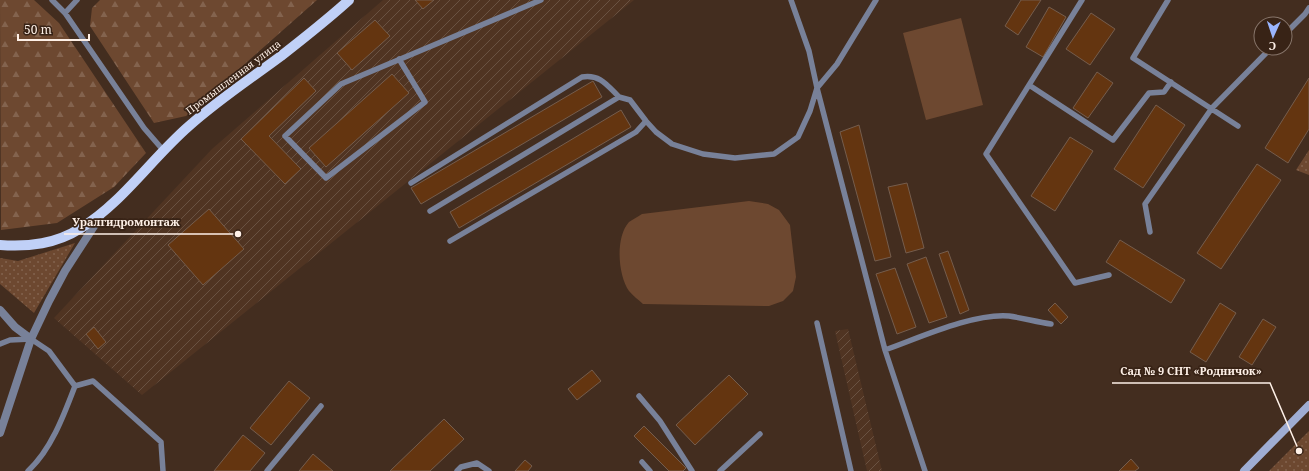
<svg xmlns="http://www.w3.org/2000/svg" width="1309" height="471" viewBox="0 0 1309 471" font-family="'Noto Serif',serif">
  <style>
    .industrial { fill: url(#industrial-furrows) }
    .grass { fill: url(#grass-dots) }
    .forest { fill: url(#forest-firs) }
    .pitch { fill: #6d4830 }
    .building { fill: #643510; stroke: #755d4d }
    .lines { fill: none; stroke-linecap: round; stroke-linejoin: round }
    .service { stroke: #788199; stroke-width: 5.5 }
    .tertiary { stroke: #788199; stroke-width: 8 }
    .secondary { stroke: #9fadd3; stroke-width: 8 }
    .primary { stroke: #c0d0f7; stroke-width: 10 }
    .labels { text-anchor: middle; stroke-width: 3.5; stroke-linejoin: round; paint-order: stroke }
    .street-label { font-size: 10px; fill: #fef0e7; stroke: #382316 }
    .leader { fill: none; stroke: #fef0e7; stroke-width: 1.5 }
    .callout-dot { fill: #fef0e7; stroke: #382316; stroke-width: 1.5 }
    .callout-label { font-size: 11px; text-anchor: middle; font-weight: bold; fill: #fef0e7; stroke: #382316; stroke-width: 3.5; stroke-linejoin: round; paint-order: stroke }
  </style>
  <defs>
    <pattern id="industrial-furrows" width="10" height="10" patternUnits="userSpaceOnUse"><rect width="10" height="10" fill="#503422"/><path d="M-1 1l2-2M0 10L10 0M9 11l2-2" fill="none" stroke="#6a5242"/></pattern>
    <pattern id="grass-dots" width="8" height="8" patternUnits="userSpaceOnUse"><rect width="8" height="8" fill="#6d4830"/><path d="M2 2h.1M6 6h.1" fill="none" stroke="#83634e" stroke-width="1.8" stroke-linecap="round"/></pattern>
    <pattern id="forest-firs" width="22" height="20" patternUnits="userSpaceOnUse"><rect width="22" height="20" fill="#6d4830"/><path d="M5 1l3.5 6h-7zM16 11l3.5 6h-7z" fill="#83634e"/></pattern>
  </defs>
  <rect width="100%" height="100%" fill="#432d1f"/>
  <!-- industrial -->
  <path class="industrial" d="M383,0H634L142,395L54,318L212,149Z
    M848,329L882,471H867L835,331Z"/>
  <!-- grass -->
  <path class="grass" d="M1309,150V175L1296,170Z
    M75,243L34,313L0,284V258L18,261Z
    M1309,431V471H1269Z"/>
  <!-- forest -->
  <path class="forest" d="M0,0H34L59,23L146,153L114,187L57,223L1,230Z
    M100,0H317L186,116L154,123L90,26L92,8Z"/>
  <!-- pitch -->
  <path class="pitch" d="M961,18L983,105L926,120L903,33Z
    M749,201L768,204L779,210L790,225L796,277L793,291L783,301L769,306L643,304C639,300 633,296 629,291C618,276 615,237 629,222C633,219 638,217 642,214Z"/>
  <!-- building -->
  <path class="building" d="M415,0H434L423,9Z
    M1021,0H1041L1018,35L1005,26Z
    M1049,7L1066,17L1043,57L1026,47Z
    M1091,13L1115,29L1090,65L1066,49Z
    M375,20L390,36L352,70L337,53Z
    M1097,72L1113,83L1088,118L1073,108Z
    M392,74L409,93L326,167L309,148Z
    M304,78L316,91L269,136L301,169L285,184L241,139Z
    M1309,78V129L1288,163L1265,148Z
    M593,81L602,97L421,204L411,188Z
    M1156,105L1185,125L1143,188L1114,169Z
    M621,110L631,127L459,228L450,212Z
    M859,125L891,257L875,261L840,132Z
    M1070,137L1093,151L1055,211L1031,196Z
    M1257,164L1281,180L1221,269L1197,253Z
    M907,183L924,248L906,253L888,187Z
    M209,209L244,249L203,285L168,245Z
    M1120,240L1185,280L1171,303L1106,262Z
    M948,251L969,310L960,314L939,254Z
    M926,257L947,317L929,323L907,264Z
    M895,268L916,327L897,334L876,274Z
    M1055,303L1068,317L1061,324L1048,310Z
    M1220,303L1236,313L1206,362L1190,352Z
    M1263,319L1276,327L1252,365L1239,357Z
    M94,327L106,342L98,349L86,334Z
    M592,370L601,381L577,400L568,389Z
    M729,375L748,394L695,445L676,425Z
    M289,381L310,398L271,445L250,428Z
    M444,419L464,439L430,471H390Z
    M644,426L686,468L683,471H669L634,436Z
    M243,435L265,453L250,471H214Z
    M313,454L333,471H299Z
    M1131,459L1139,468L1135,471H1119Z
    M525,460L532,466L528,471H515Z"/>
  <g class="lines">
    <!-- service -->
    <path class="service" d="M52,0L65,13L144,128L163,150
      M791,0L809,51L817,88L885,350L925,471
      M1082,0L986,154L1075,283L1109,275
      M1168,0L1133,58L1238,126
      M65,13L77,0
      M1285,34L1305,14L1309,8
      M399,59L425,102L326,178L285,136L341,84L541,0
      M1029,85L1113,140L1149,93L1164,92L1171,82
      M411,183L582,77C600,74 607,85 619,97
      M430,211L619,97L630,100L646,121L656,132L672,144L703,154L735,158L774,154L798,137L810,111L817,88L837,64L876,0
      M1150,232L1145,204L1212,108L1271,48
      M450,241L636,132L646,121
      M817,323L851,471
      M0,344L10,340L31,339L49,351L75,386L93,381L161,442L163,471
      M885,350C919,338 973,313 1009,316C1023,318 1037,322 1051,324
      M639,396L660,421L692,471
      M642,462L650,471
      M28,471C51,450 64,415 75,386
      M267,471L321,406
      M457,471L461,467L477,463L489,471
      M720,471L760,434"/>
    <!-- tertiary -->
    <path class="tertiary" d="M0,310L15,327L31,339
      M0,433L31,339L49,301L65,271L100,217"/>
    <!-- secondary -->
    <path class="secondary" d="M1244,471L1309,405"/>
    <!-- primary -->
    <path class="primary" d="M0,245C29,247 56,244 81,228C123,202 152,158 189,126C218,100 250,79 281,56C304,38 327,20 349,0"/>
  </g>
  <g class="labels">
    <!-- street labels -->
    <g class="street-label">
      <text transform="translate(233 77) rotate(-37)" y="4">Промышленная улица</text>
    </g>
  </g>
  <!-- callouts -->
  <path class="leader" d="M238 234L188 234H64M1299 451L1270 383H1112"/>
  <g class="callout-dot">
    <circle cx="238" cy="234" r="4"/>
    <circle cx="1299" cy="451" r="4"/>
  </g>
  <g class="callout-label">
    <text x="126" y="226">Уралгидромонтаж</text>
    <text x="1191" y="375">Сад № 9 СНТ «Родничок»</text>
  </g>
  <!-- north arrow -->
  <g transform="translate(1273 36) rotate(183)"><circle r="19" fill="#382316" stroke="#87756a"/>
  <path d="M0-3L7 15L0 10L-7 15Z" fill="#9ab5fd"/>
  <text y="-6" font-size="11" font-weight="bold" text-anchor="middle" fill="#fef0e7">С</text>
  </g>
  <!-- scale -->
  <path d="M18 34v6h71v-6" fill="none" stroke="#fef0e7" stroke-width="2"/>
  <text x="24" y="34" font-size="12" fill="#fef0e7" stroke="#382316" stroke-width="3" paint-order="stroke">50 m</text>
</svg>
